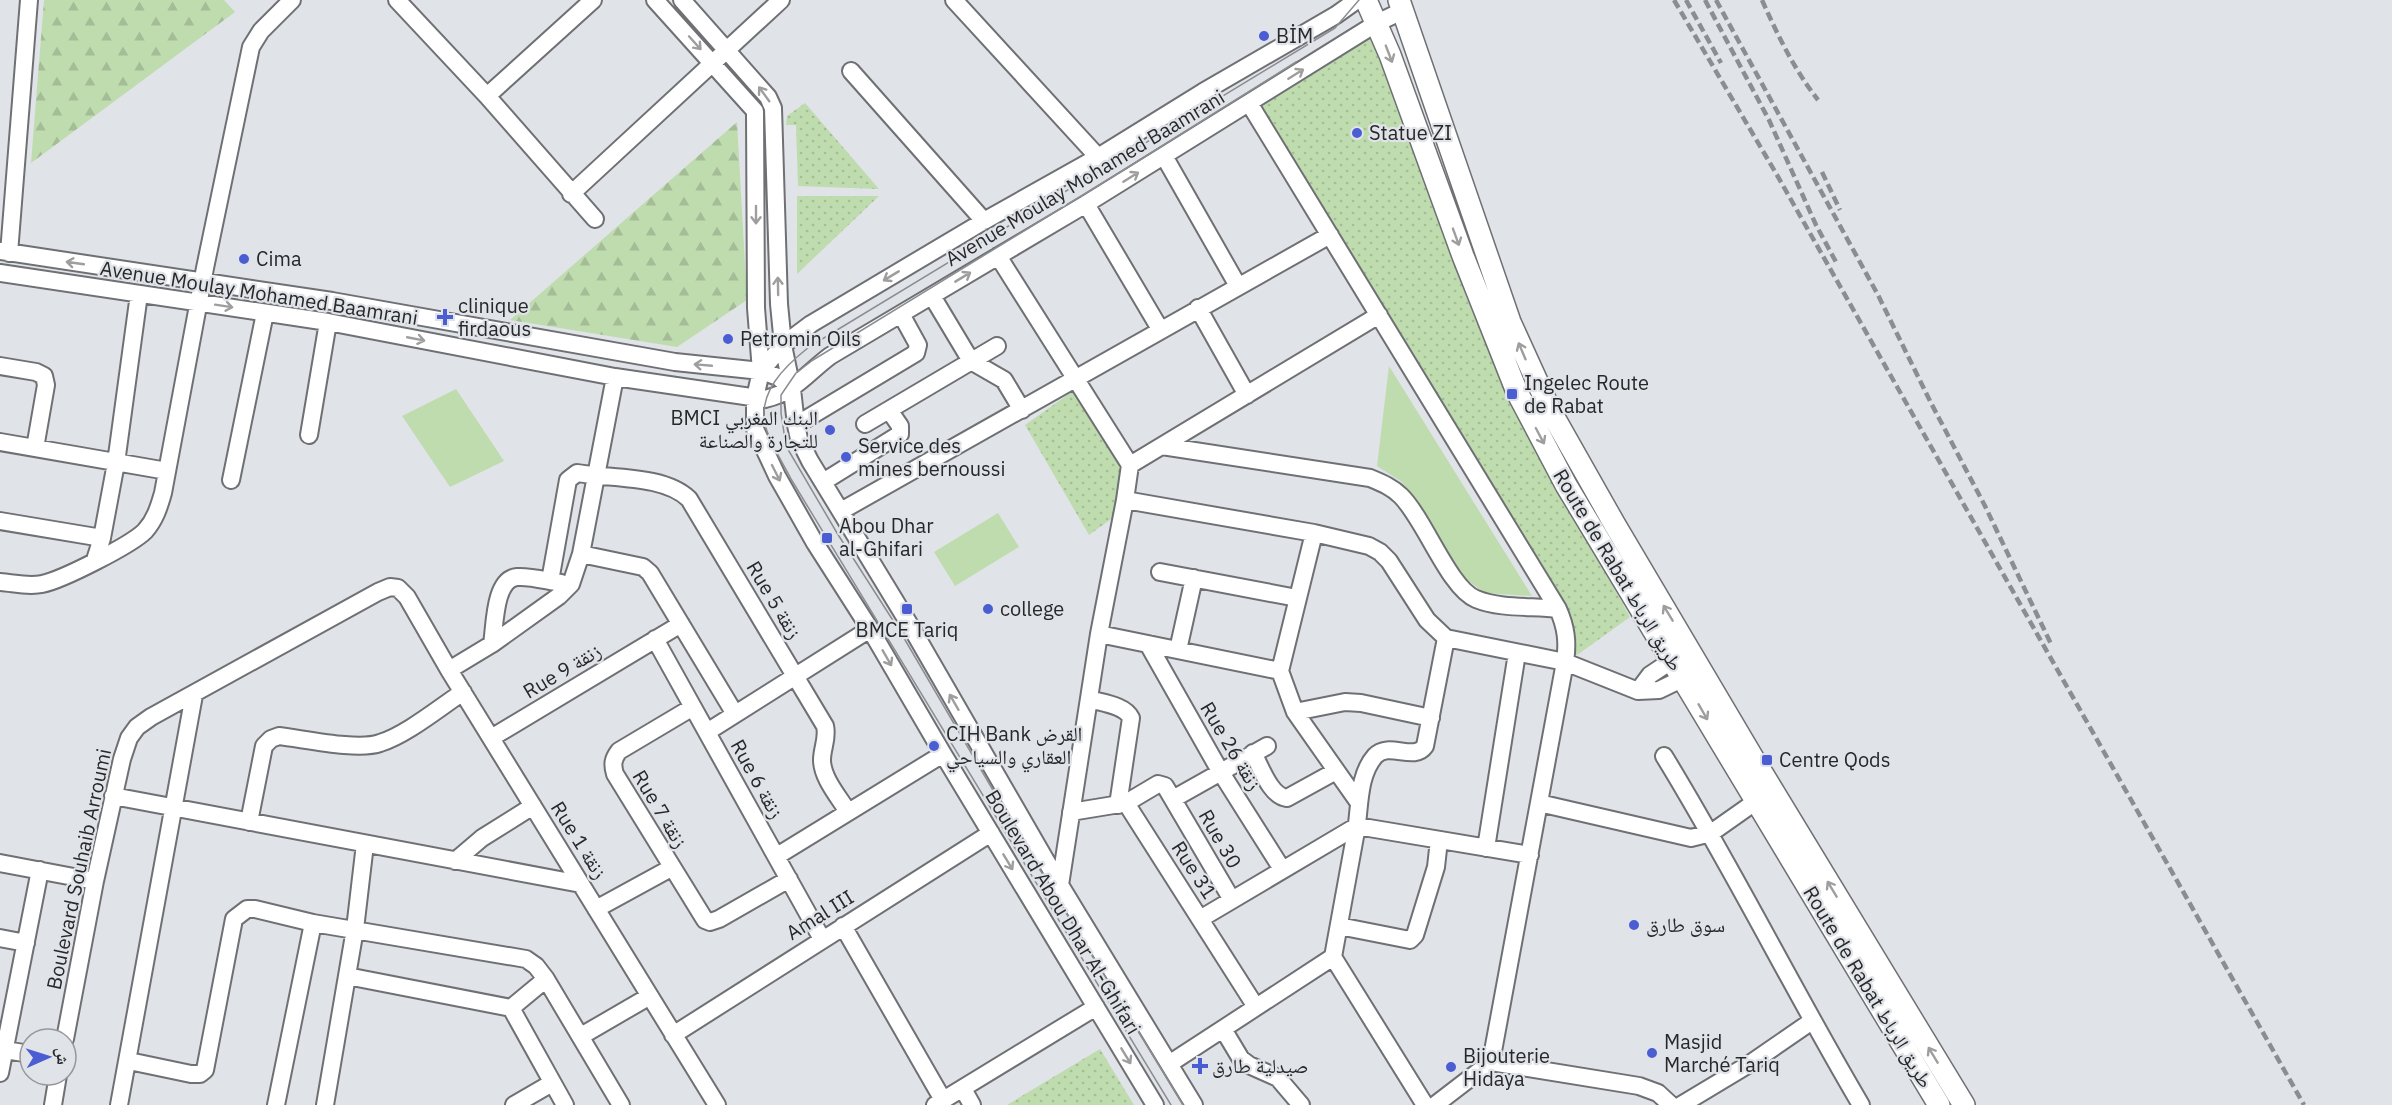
<svg xmlns="http://www.w3.org/2000/svg" width="2392" height="1105" viewBox="0 0 2392 1105" font-family="'IBM Plex Sans','Noto Naskh Arabic',sans-serif">
  <style>
    .grass { fill: url(#grass-dots) }
    .forest { fill: url(#forest-firs) }
    .garden { fill: #bfdcaf }
    .lines { fill: none; stroke-linecap: round; stroke-linejoin: round }
    .minor-casing { stroke: #6e7074; stroke-width: 20 }
    .major-casing { stroke: #6e7074; stroke-width: 24 }
    .minor { stroke: #fff; stroke-width: 16 }
    .major { stroke: #fff; stroke-width: 21 }
    .tram { stroke: #8b8d91; stroke-width: 1.5 }
    .rail { stroke: #8b8d91; stroke-width: 4.5; stroke-dasharray: 9 4.5; stroke-linecap: butt }
    .oneway { stroke: #9e9e9f }
    .poi-dot { fill: #4b5dd2; stroke: #e0e3e8; stroke-width: 2 }
    .labels { text-anchor: middle; stroke-width: 4.5; stroke-linejoin: round; paint-order: stroke }
    .poi-label { font-size: 20px; fill: #27282a; stroke: #e0e3e8; text-anchor: start }
    .street-label { font-size: 20px; fill: #27282a; stroke: #e0e3e8 }
  </style>
  <defs>
    <pattern id="grass-dots" width="8" height="8" patternUnits="userSpaceOnUse" patternTransform="scale(1.5)"><rect width="8" height="8" fill="#bfdcaf"/><path d="M2 2h.1M6 6h.1" fill="none" stroke="#a4bd97" stroke-width="1.8" stroke-linecap="round"/></pattern>
    <pattern id="forest-firs" width="22" height="20" patternUnits="userSpaceOnUse" patternTransform="scale(1.5)"><rect width="22" height="20" fill="#bfdcaf"/><path d="M5 1l3.5 6h-7zM16 11l3.5 6h-7z" fill="#a4bd97"/></pattern>
  </defs>
  <rect width="100%" height="100%" fill="#e0e3e8"/>
  <!-- grass -->
  <path class="grass" d="M1375,30L1465,294L1508,397L1630,617L1573,658L1549,610L1251,102Z
    M805,103L879,189L798,186L796,125H786L787,116Z
    M797,196H879L797,274Z
    M1073,391L1130,465L1114,517L1089,535L1025,425Z
    M1100,1049L1134,1105H1007Z"/>
  <!-- forest -->
  <path class="forest" d="M44,0H224L235,12L31,163Z
    M737,122L747,300L677,347L510,320Z"/>
  <!-- garden -->
  <path class="garden" d="M1389,366L1532,596L1484,593L1459,573L1402,482L1377,466Z
    M456,389L504,461L450,487L402,416Z
    M998,513L1019,547L955,586L934,552Z"/>
  <g class="lines">
    <defs>
      <path id="minor" d="M397,0L487,96L595,219
        M655,0L755,111L756,308L761,371L755,398V429L777,476L815,543L870,629L943,754L1155,1105
        M682,0L768,97L773,108L779,304L783,345L792,389L796,425L799,439L810,461L911,627L1060,885L1194,1105
        M954,0L1098,157
        M851,71L984,221
        M487,96L593,0
        M1249,103L1558,609C1566,627 1568,642 1565,662L1491,1062
        M1164,156L1238,286
        M571,194L781,0
        M1086,204L1160,329
        M0,251L332,301L675,362L761,371L778,377L792,389
        M9,253L29,0
        M998,256L1130,465L1125,500
        M0,273L328,322L615,377L765,399C795,392 806,374 830,356L1086,204L1377,23L1404,10
        M932,296L971,361L1004,380L1022,410
        M1198,308L1247,395
        M0,366L36,372L44,376L46,385L35,448
        M761,371L783,345L811,324L984,221L1098,157L1203,92L1336,15L1357,0
        M865,424L997,346
        M796,425L916,353L918,345L901,314
        M309,435L328,322
        M0,442L167,471
        M1162,446L1370,478C1382,483 1392,487 1401,496C1425,520 1449,588 1476,599C1500,609 1533,606 1558,609
        M1130,465L1379,315
        M231,480L265,313
        M823,482L900,434V426L889,410
        M841,511L1330,235
        M0,521L102,538
        M581,554L643,567L650,573L735,714
        M95,560L102,538L116,463L139,294
        M1160,572L1297,598
        M550,581L568,480L577,473C612,479 664,475 689,499L825,726C828,738 822,748 822,760C822,778 839,797 848,812
        M0,582C14,583 28,587 42,584C62,580 131,545 145,531C155,520 159,507 163,493L205,268L251,47L261,31L292,0
        M1099,634L1280,671L1295,712L1359,803
        M655,639L822,939
        M492,644C495,626 494,579 517,577C531,576 547,581 561,583
        M1148,644L1220,771L1282,869
        M1178,650L1194,578
        M449,670L492,644L559,596L571,584L581,554L615,377
        M1280,671L1314,533
        M1638,691L1650,675L1680,655
        M1089,699C1102,703 1125,705 1131,718L1118,805
        M693,707L619,751C613,759 612,764 615,774L705,920L710,922L719,919L789,879
        M1295,712L1345,702L1361,703L1431,718
        M707,732L870,629
        M491,738L681,624
        M1253,753C1261,767 1270,796 1287,798L1336,771
        M1664,756C1734,870 1793,990 1861,1105
        M113,796L581,884
        M1173,799L1267,746
        M1126,803L1158,784L1165,786L1232,900
        M1539,803L1691,838L1711,833L1755,802
        M1071,812L1126,803L1256,1007
        M249,822L264,746L271,739L279,736C305,739 358,751 380,743C406,735 439,708 463,692
        M1486,848L1517,653
        M777,856L943,754
        M455,861L482,838L533,806
        M0,863L95,881
        M1060,885L1099,634L1125,500L1314,533L1369,546L1380,552L1389,561L1427,620L1446,638L1565,662L1638,691L1659,690L1692,674
        M596,909L671,868
        M1200,919L1357,826L1530,855
        M843,926L943,1100
        M1339,926L1410,940L1415,935L1436,867L1439,840
        M0,938L26,943
        M1333,957L1425,1105
        M347,976L511,1008L546,979
        M511,1008L565,1105
        M1223,1029L1241,1059L1249,1065L1278,1078L1301,1105
        M673,1035L991,833
        M581,1036L650,996
        M65,1039L95,881L122,759L129,738L137,727L151,717L378,592L390,587L398,588L407,597L449,670L717,1105
        M5,1050L30,1054
        M129,1061L191,1074H200L205,1070L234,919L247,909H255L313,923L526,959L536,966L546,979L621,1105
        M1169,1064L1333,957C1341,915 1348,873 1356,831C1360,807 1358,775 1375,756C1389,741 1414,762 1425,746L1446,638
        M0,1073L40,870
        M963,1089L972,1105
        M53,1105L58,1075
        M119,1105L194,695
        M276,1105L313,923
        M325,1105L355,929L365,844
        M514,1105L552,1083
        M935,1105L1096,1007
        M1435,1105L1491,1062L1639,1086L1658,1093L1671,1105
        M1681,1105L1751,1063L1812,1021"/>
      <path id="major" d="M1366,0L1390,55L1463,256L1517,392L1566,485L1939,1105
        M1399,0L1510,322L1551,412L1615,525L1756,763L1964,1105"/>
    </defs>
    <!-- minor casing -->
    <use href="#minor" class="minor-casing"/>
    <!-- major casing -->
    <use href="#major" class="major-casing"/>
    <!-- minor -->
    <use href="#minor" class="minor"/>
    <!-- major -->
    <use href="#major" class="major"/>
    <!-- tram -->
    <path class="tram" d="M1171,1105L791,479C783,463 771,445 766,428C756,393 785,366 809,347L1335,28L1359,0
      M1183,1105L1025,845L901,633L837,533L786,446L781,413V395L796,373L813,360L1135,163L1296,62"/>
    <!-- rail -->
    <path class="rail" d="M1674,0L1777,175L2304,1105
      M1686,0L1721,63
      M1705,0L1769,120L1816,225L1836,262
      M1716,0L1878,295L1931,403L1985,506L2052,646
      M1762,0C1778,36 1794,69 1818,100
      M1822,172L1840,210"/>
  </g>
  <!-- one-way arrows -->
  <defs><path id="oneway-shaft" d="M-6 0H5M1.5-3L5.5 0L1.5 3" fill="none" stroke-width="1.6" stroke-linecap="round" stroke-linejoin="round" transform="scale(1.5)"/></defs>
  <g class="oneway">
    <use href="#oneway-shaft" transform="translate(695 43) rotate(48)"/>
    <use href="#oneway-shaft" transform="translate(1389 54) rotate(69)"/>
    <use href="#oneway-shaft" transform="translate(1296 74) rotate(-32)"/>
    <use href="#oneway-shaft" transform="translate(764 94) rotate(-126)"/>
    <use href="#oneway-shaft" transform="translate(1131 177) rotate(-32)"/>
    <use href="#oneway-shaft" transform="translate(756 215) rotate(90)"/>
    <use href="#oneway-shaft" transform="translate(1456 237) rotate(70)"/>
    <use href="#oneway-shaft" transform="translate(75 263) rotate(-172)"/>
    <use href="#oneway-shaft" transform="translate(891 276) rotate(149)"/>
    <use href="#oneway-shaft" transform="translate(963 277) rotate(-31)"/>
    <use href="#oneway-shaft" transform="translate(778 286) rotate(-91)"/>
    <use href="#oneway-shaft" transform="translate(224 306) rotate(9)"/>
    <use href="#oneway-shaft" transform="translate(416 339) rotate(11)"/>
    <use href="#oneway-shaft" transform="translate(1522 351) rotate(-113)"/>
    <use href="#oneway-shaft" transform="translate(703 365) rotate(-175)"/>
    <use href="#oneway-shaft" transform="translate(1540 436) rotate(62)"/>
    <use href="#oneway-shaft" transform="translate(776 473) rotate(63)"/>
    <use href="#oneway-shaft" transform="translate(1668 613) rotate(-121)"/>
    <use href="#oneway-shaft" transform="translate(887 658) rotate(60)"/>
    <use href="#oneway-shaft" transform="translate(954 702) rotate(-120)"/>
    <use href="#oneway-shaft" transform="translate(1703 712) rotate(60)"/>
    <use href="#oneway-shaft" transform="translate(1008 862) rotate(59)"/>
    <use href="#oneway-shaft" transform="translate(1832 889) rotate(-121)"/>
    <use href="#oneway-shaft" transform="translate(1933 1055) rotate(-121)"/>
    <use href="#oneway-shaft" transform="translate(1126 1056) rotate(59)"/>
  </g>
  <!-- markers -->
  <g class="poi-dot">
    <circle cx="1264" cy="36" r="6"/>
    <circle cx="1357" cy="133" r="6"/>
    <circle cx="244" cy="259" r="6"/>
    <path d="M442 308h6v6h6v6h-6v6h-6v-6h-6v-6h6z"/>
    <circle cx="728" cy="339" r="6"/>
    <rect x="1506" y="388" width="12" height="12" rx="3"/>
    <circle cx="830" cy="430" r="6"/>
    <circle cx="846" cy="457" r="6"/>
    <rect x="821" y="532" width="12" height="12" rx="3"/>
    <rect x="901" y="603" width="12" height="12" rx="3"/>
    <circle cx="988" cy="609" r="6"/>
    <circle cx="934" cy="746" r="6"/>
    <rect x="1761" y="754" width="12" height="12" rx="3"/>
    <circle cx="1634" cy="925" r="6"/>
    <circle cx="1652" cy="1053" r="6"/>
    <path d="M1197 1057h6v6h6v6h-6v6h-6v-6h-6v-6h6z"/>
    <circle cx="1451" cy="1067" r="6"/>
  </g>
  <g class="labels">
    <!-- poi labels -->
    <g class="poi-label">
      <text x="1276" y="43">BİM</text>
      <text x="1369" y="140">Statue ZI</text>
      <text x="256" y="266">Cima</text>
      <text x="458" y="313">clinique<tspan x="458" dy="23">firdaous</tspan></text>
      <text x="740" y="346">Petromin Oils</text>
      <text x="1524" y="390">Ingelec Route<tspan x="1524" dy="23">de Rabat</tspan></text>
      <text x="818" y="425" text-anchor="end">BMCI البنك المغربي<tspan x="818" dy="23">للتجارة والصناعة</tspan></text>
      <text x="858" y="453">Service des<tspan x="858" dy="23">mines bernoussi</tspan></text>
      <text x="839" y="533">Abou Dhar<tspan x="839" dy="23">al-Ghifari</tspan></text>
      <text x="1000" y="616">college</text>
      <text x="907" y="637" text-anchor="middle">BMCE Tariq</text>
      <text x="946" y="741">CIH Bank القرض<tspan x="946" dy="23">العقاري والسياحي</tspan></text>
      <text x="1779" y="767">Centre Qods</text>
      <text x="1646" y="932">سوق طارق</text>
      <text x="1664" y="1049">Masjid<tspan x="1664" dy="23">Marché Tariq</tspan></text>
      <text x="1463" y="1063">Bijouterie<tspan x="1463" dy="23">Hidaya</tspan></text>
      <text x="1212" y="1073">صيدلية طارق</text>
    </g>
    <!-- street labels -->
    <g class="street-label">
      <text transform="translate(1085 178) rotate(-31)" y="7">Avenue Moulay Mohamed Baamrani</text>
      <text transform="translate(259 293) rotate(9)" y="7">Avenue Moulay Mohamed Baamrani</text>
      <text transform="translate(1618 570) rotate(59)" y="7">Route de Rabat طريق الرباط</text>
      <text transform="translate(774 600) rotate(59)" y="7">Rue 5 زنقة</text>
      <text transform="translate(562 671) rotate(-31)" y="7">Rue 9 زنقة</text>
      <text transform="translate(1231 746) rotate(59)" y="7">Rue 26 زنقة</text>
      <text transform="translate(757 779) rotate(61)" y="7">Rue 6 زنقة</text>
      <text transform="translate(660 809) rotate(59)" y="7">Rue 7 زنقة</text>
      <text transform="translate(1220 839) rotate(60)" y="7">Rue 30</text>
      <text transform="translate(579 840) rotate(58)" y="7">Rue 1 زنقة</text>
      <text transform="translate(79 869) rotate(-78)" y="7">Boulevard Souhaib Arroumi</text>
      <text transform="translate(1194 870) rotate(57)" y="7">Rue 31</text>
      <text transform="translate(1063 912) rotate(59)" y="7">Boulevard Abou Dhar Al-Ghifari</text>
      <text transform="translate(820 915) rotate(-32)" y="7">Amal III</text>
      <text transform="translate(1868 987) rotate(59)" y="7">Route de Rabat طريق الرباط</text>
    </g>
  </g>
  <!-- north arrow -->
  <g transform="translate(48 1057) rotate(87)"><circle r="28" fill="#e0e3e8" stroke="#96989c" stroke-width="1.5"/>
  <path d="M0-4.5L10 22L0 15L-10 22Z" fill="#4b5dd2"/>
  <text y="-9" font-size="16" font-weight="bold" text-anchor="middle" fill="#27282a">ش</text>
  </g>
</svg>
